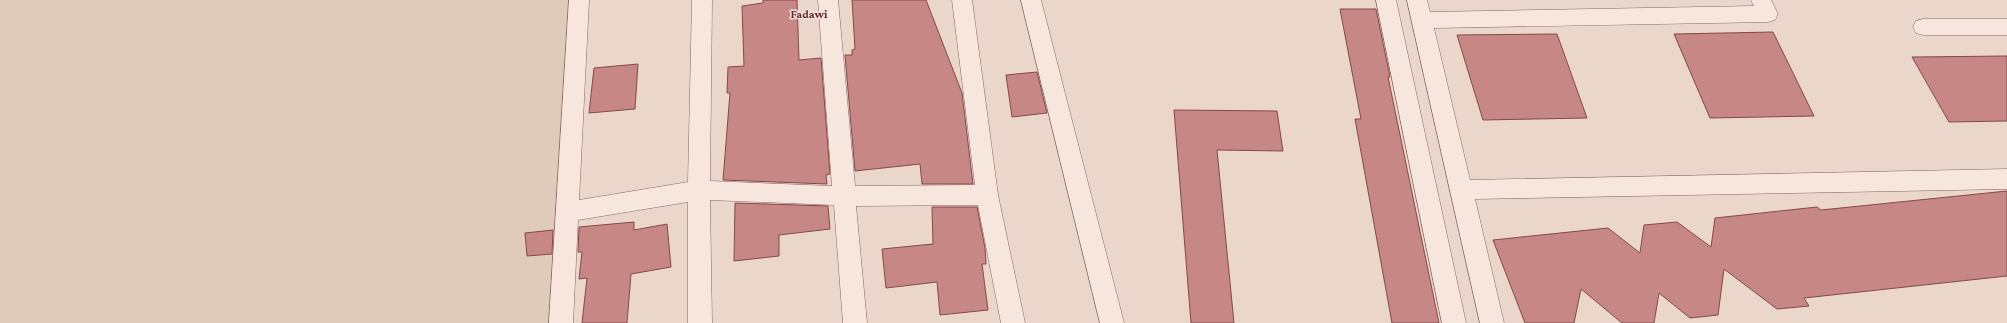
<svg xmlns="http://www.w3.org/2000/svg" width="2007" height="323" viewBox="0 0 2007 323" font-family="'Crimson Pro',serif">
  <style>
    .farmland { fill: #e0cbba }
    .building { fill: #c68785; stroke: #844949 }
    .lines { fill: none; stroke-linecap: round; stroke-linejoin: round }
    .street-casing { stroke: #876661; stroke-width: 1 }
    .street { fill: #f6e6de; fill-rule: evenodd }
    .labels { text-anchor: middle; stroke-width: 3; stroke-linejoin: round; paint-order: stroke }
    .neighbourhood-label { font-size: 12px; font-weight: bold; fill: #622631; stroke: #f3e3db }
  </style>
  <rect width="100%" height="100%" fill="#ebd6cc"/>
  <!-- farmland -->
  <path class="farmland" d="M0,0H584L561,323H0Z"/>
  <!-- building -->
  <path class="building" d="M763,0H797L799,60L821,58L830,174L826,175L827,184L723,180L730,93H727L728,67L744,66L742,6L763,3Z
    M852,0H926L962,93L973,184H922L920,164L855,171L845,55H852V50L855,49Z
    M1340,9H1376L1390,77H1388L1439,323H1392L1355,119H1361Z
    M1773,32L1814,116L1710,118L1674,34Z
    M1557,34L1587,118L1483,120L1457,35Z
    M2007,56V121L1949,122L1912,57Z
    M638,64L635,109L589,113L594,68Z
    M1037,72L1047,113L1012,117L1006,75Z
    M1174,110L1277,111L1283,151L1217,150L1234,323H1191Z
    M2007,191V276L1804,298L1809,306L1777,309L1724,269L1718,315L1690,318L1659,293L1654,323H1622L1581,289L1574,323H1525L1493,240L1608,228L1640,253L1644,225L1677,222L1711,247L1715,218L1817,207L1821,210Z
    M735,203L828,206L830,229L779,235V256L734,261Z
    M932,207H977L985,248L986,264H982L988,310L940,315L937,282L886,288L882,249L933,244Z
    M634,222V230L667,224L671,267L631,274L627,323H582L587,278L579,279L582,252H578L579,227Z
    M553,230L552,254L527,256L525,233Z"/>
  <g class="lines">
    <defs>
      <path id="street" d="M569,0H589L579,200L688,182L692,0H712L710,181L832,186L818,0H838L855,186L975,185L952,0H972L998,195L1025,323H1001L978,205L856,206L867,323H843L834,205L710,200L712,323H688V202L578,220L573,323H549Z
        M1021,0H1041L1124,323H1100Z
        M1376,0H1396L1466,323H1442Z
        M1407,0H1427L1430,12L1754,6L1751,0H1771L1778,14L1775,20L1768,22L1434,28L1470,180L2007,169V189L1475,199L1504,323H1480Z
        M1923,19H2007V35H1923L1916,33L1913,27L1916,21Z"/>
    </defs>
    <!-- street casing -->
    <use href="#street" class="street-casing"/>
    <!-- street -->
    <use href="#street" class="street"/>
  </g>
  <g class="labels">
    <!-- neighbourhood labels -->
    <g class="neighbourhood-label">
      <text x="809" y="18">Fadawi</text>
    </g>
  </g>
</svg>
